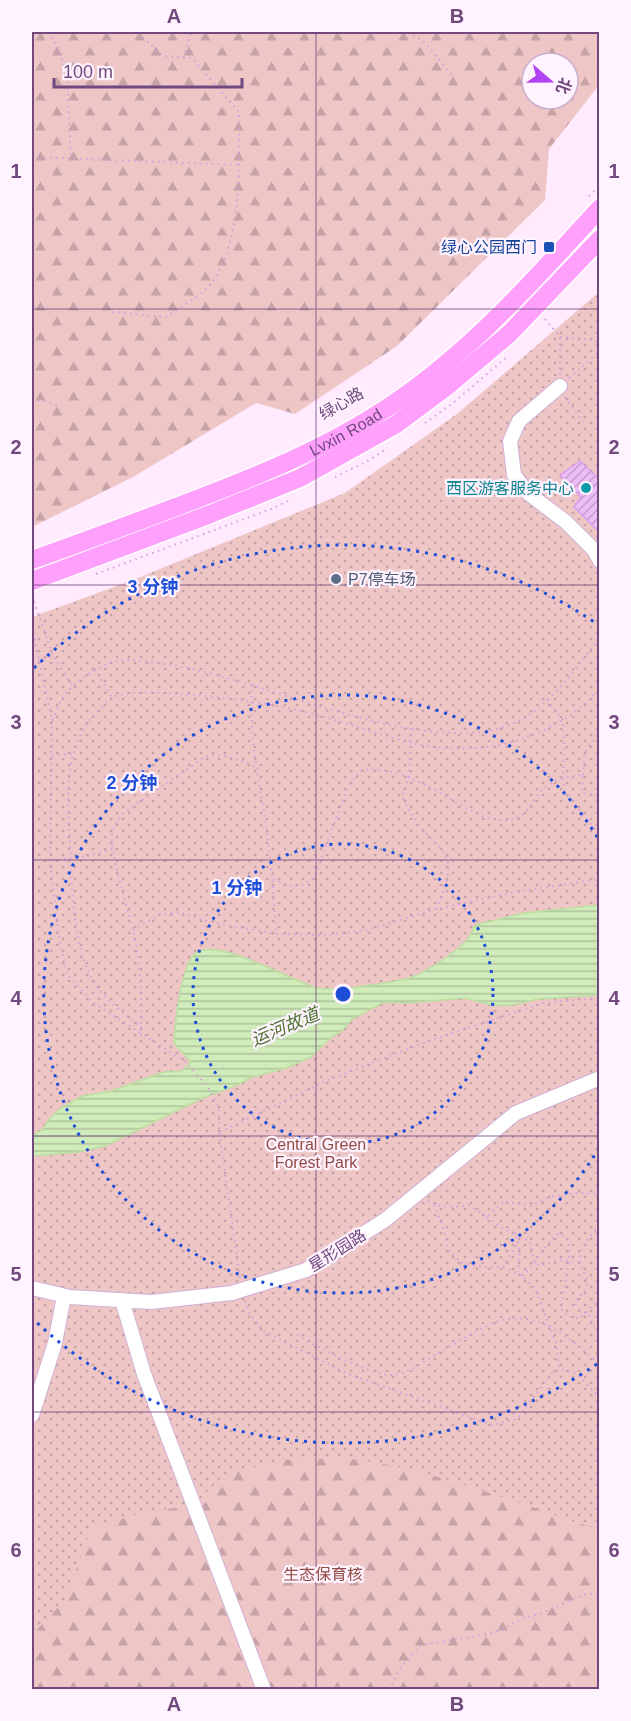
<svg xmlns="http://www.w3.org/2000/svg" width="631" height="1721" viewBox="0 0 631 1721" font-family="Arial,'Noto Sans SC',sans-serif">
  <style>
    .grass { fill: url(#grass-dots) }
    .forest { fill: url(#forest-firs); fill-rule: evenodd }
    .water { fill: url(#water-rules); stroke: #bcdfa0; stroke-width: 1.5 }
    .building { fill: url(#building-hatch); stroke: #db9dec; stroke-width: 1.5 }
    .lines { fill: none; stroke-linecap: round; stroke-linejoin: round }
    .minor-casing { stroke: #d0b0d6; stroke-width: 16 }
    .major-casing { stroke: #fff; stroke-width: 21 }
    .path { stroke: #d1a0de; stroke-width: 2; stroke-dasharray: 1.5 4.5; stroke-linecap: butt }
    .minor { stroke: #fff; stroke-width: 14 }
    .major { stroke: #ffa1fc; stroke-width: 18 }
    .grid { fill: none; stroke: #71497e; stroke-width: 1.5; stroke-opacity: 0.55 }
    .ring { fill: none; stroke: #1d4ed8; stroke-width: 3; stroke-dasharray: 3 6 }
    .transit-dot { fill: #1a4fb4; stroke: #fff3ff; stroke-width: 2 }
    .culture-dot { fill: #0f9aa8; stroke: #fff3ff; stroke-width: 2 }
    .service-dot { fill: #5c6f8a; stroke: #fff3ff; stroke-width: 2 }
    .labels { text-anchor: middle; stroke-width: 4.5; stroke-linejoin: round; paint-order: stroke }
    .transit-label { font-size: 16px; fill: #164399; stroke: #fff3ff; text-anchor: end }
    .street-label { font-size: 16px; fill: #71497e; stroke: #fff3ff }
    .culture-label { font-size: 16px; fill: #0d838f; stroke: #fff3ff; text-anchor: end }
    .service-label { font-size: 16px; fill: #4e5e75; stroke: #fff3ff; text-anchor: start }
    .park-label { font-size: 16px; fill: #924c44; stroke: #fff3ff }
    .water-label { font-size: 18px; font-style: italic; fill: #507534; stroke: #fff3ff }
    .centre { fill: #1d4ed8; stroke: #fff3ff; stroke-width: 3 }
    .ring-label { font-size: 18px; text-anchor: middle; font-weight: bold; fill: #1d4ed8; stroke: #fff3ff; stroke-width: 4.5; stroke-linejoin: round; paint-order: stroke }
    .neatline { fill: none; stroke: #71497e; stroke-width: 2 }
    .grid-label { font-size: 20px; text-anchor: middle; font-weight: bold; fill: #71497e }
  </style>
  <defs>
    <pattern id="grass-dots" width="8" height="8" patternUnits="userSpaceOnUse" patternTransform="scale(1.5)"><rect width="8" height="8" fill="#efc6c6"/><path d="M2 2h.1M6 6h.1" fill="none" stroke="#c6a3a6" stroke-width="1.8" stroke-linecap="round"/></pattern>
    <pattern id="forest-firs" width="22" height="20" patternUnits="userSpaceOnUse" patternTransform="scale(1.5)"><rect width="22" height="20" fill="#efc6c6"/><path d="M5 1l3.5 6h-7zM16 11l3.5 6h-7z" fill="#c6a3a6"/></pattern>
    <pattern id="water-rules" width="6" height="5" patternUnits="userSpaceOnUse" patternTransform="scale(1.5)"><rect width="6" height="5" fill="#d1ecbb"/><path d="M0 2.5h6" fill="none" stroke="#aec19d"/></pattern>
    <pattern id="building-hatch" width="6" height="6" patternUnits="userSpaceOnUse" patternTransform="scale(1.5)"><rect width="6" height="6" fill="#ecbef7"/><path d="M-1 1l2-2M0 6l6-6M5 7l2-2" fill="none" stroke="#c49ccd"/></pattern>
  </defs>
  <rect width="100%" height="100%" fill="#ffeafe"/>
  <!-- grass -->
  <path class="grass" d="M599,292V1689L32,1690V617L133,580L345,493L457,414Z"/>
  <!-- forest -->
  <path class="forest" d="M32,32H599V85L549,149L545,200L397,346L295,414L256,403L133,477L32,527ZM532,63H568V99H532Z
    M342,1458C406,1464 468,1486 529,1506C552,1514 576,1523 599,1529V1689L32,1690V1635L65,1600L91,1528L142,1513L194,1505L223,1476L281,1460Z"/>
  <!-- water -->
  <path class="water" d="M599,905V995L538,999L513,1005H491L465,998L408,1003L384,1002L352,1019L341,1032L334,1035L311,1057L286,1068L252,1077L237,1085L203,1098L105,1146L79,1152L32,1156V1136L42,1130L51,1117L61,1108L82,1096L111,1091L164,1072L182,1071L191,1062L174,1043C175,1024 181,961 197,952C220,939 290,980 317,988C331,991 349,988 363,986C379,984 397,982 412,977C428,971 454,953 466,941C470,937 472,930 475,925L524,913Z"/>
  <!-- building -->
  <path class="building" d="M580,461L600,480V533L574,507L581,497L560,475Z"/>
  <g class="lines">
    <defs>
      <path id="minor" d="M560,386L519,421L510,441L514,475L529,494L566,522L594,550L600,561
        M32,1288L70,1297L151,1302L232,1293L306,1270L385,1220L516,1113L600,1078
        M122,1300L144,1374L264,1690
        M32,1415L55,1343L64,1296"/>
      <g id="major">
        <path id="s1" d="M32,560C80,543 128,525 176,507C253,478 332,447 400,399C476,346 538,276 600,208"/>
        <path d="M32,581L208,515L300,478L395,425L446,387L509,334L600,239"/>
      </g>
    </defs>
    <!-- minor casing -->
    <use href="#minor" class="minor-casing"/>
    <!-- major casing -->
    <use href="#major" class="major-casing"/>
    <!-- path -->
    <path class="path" d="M48,32L59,50L67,76L71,158
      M408,32L426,43L452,76
      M183,58L191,32
      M32,157L238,165
      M589,196L600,185
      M112,312L166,317C179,308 202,295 211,284C243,241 239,164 239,112L192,58L163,56L137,32
      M545,319L560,337V375
      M560,337L585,339L600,342
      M569,378L600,351
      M565,397L583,422
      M32,400L46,401L61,407
      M425,423L453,403L507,357
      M335,477L366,462L388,448
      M478,486L503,478
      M96,574L271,509L290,500
      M32,596L53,656L73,687
      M32,627L52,720L50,860L59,938L67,974L92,1002L186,1062L208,1087L219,1108V1132L240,1278
      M32,662L53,656
      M95,669L112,698
      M253,684C248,728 257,770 264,813C270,853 274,893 276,934
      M547,700L563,720L564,752L563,778L565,792L600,835
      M52,720C56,713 58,705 62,699C71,684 100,664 117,661C135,658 153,662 171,665C266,679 431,764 519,721C550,705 580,664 600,636
      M411,728L409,778L402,796C408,809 415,820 424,831C433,842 447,850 448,864C449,879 442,895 437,909
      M52,755L73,754
      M583,775L585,752L600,731
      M52,860L78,858L113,849
      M273,879C292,887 297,890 314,878L348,786L362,770C394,766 425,784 452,800C469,810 488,822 508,820C527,819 532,800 544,788C554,779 570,776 583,775L582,793L596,795L600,798
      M133,930L159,915L179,912L210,922L276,934L328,935L366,930L437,909L515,892L600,879
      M142,1028C128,1016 112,1005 101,992C72,958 72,887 70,843C68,798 62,750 95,714C100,709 106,701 111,698C126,690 166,693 183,694C222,697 262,702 300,711C337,719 372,733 409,742C476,760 553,741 600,689
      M141,1036C142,1000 141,965 133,930C126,900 114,870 112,839C111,830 117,822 122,814L206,756C225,753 239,760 255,767
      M220,1132L326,1081L431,1040L543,1003L600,998
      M428,1200C440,1209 454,1207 469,1205L487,1217L504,1201L531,1206L549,1197L574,1193L600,1194
      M434,1205L443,1226L448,1250L462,1263L482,1267H503L522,1276L535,1288L556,1343L559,1368
      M487,1217L503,1229L515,1233L520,1251L518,1272
      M600,1226C590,1235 577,1250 580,1264C582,1270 587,1277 587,1283C587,1292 578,1296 575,1304L579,1309L591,1317L592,1325L598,1328L600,1326
      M515,1233L530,1242L535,1264L543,1265L556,1260L579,1262
      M503,1267L518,1242
      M522,1276C536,1263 544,1246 558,1234L566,1236L569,1246V1260L562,1302V1311L569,1317L580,1318L600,1299
      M245,1301L248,1311L263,1331L346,1373L492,1425L517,1419L551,1374L559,1369L576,1373L600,1398
      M297,1335C316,1346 373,1377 394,1375C407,1374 423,1362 435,1355C453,1345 472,1332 491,1324C535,1305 570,1338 600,1365
      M389,1690L401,1667L421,1645L472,1637L502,1630L523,1618L540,1614L571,1600L587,1594H600"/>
    <!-- minor -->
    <use href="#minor" class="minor"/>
    <!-- major -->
    <use href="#major" class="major"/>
  </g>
  <!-- grid -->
  <path class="grid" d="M316,32V1690M32,309H600M32,585H600M32,860H600M32,1136H600M32,1412H600"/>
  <!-- distance rings -->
  <g class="ring">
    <circle cx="343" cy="994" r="150"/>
    <path d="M599 1148A299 299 0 1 1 599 840"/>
    <path d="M597 1364A449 449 0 0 1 34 1320M34 668A449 449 0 0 1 597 624"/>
  </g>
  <!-- markers -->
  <rect class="transit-dot" x="543" y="241" width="12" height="12" rx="3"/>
  <circle class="culture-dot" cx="586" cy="488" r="6"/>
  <circle class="service-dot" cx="336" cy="579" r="6"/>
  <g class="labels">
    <!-- transit labels -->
    <g class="transit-label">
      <text x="537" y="253">绿心公园西门</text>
    </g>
    <!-- street labels -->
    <g class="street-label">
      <text transform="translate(341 403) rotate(-30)" y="6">绿心路</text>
      <text dy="6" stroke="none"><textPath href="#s1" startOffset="339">Lvxin Road</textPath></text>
      <text transform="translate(337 1250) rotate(-32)" y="6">星形园路</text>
    </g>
    <!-- culture labels -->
    <g class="culture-label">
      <text x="574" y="494">西区游客服务中心</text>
    </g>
    <!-- service labels -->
    <g class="service-label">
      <text x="348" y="585">P7停车场</text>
    </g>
    <!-- park labels -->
    <g class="park-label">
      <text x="316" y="1150">Central Green<tspan x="316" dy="18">Forest Park</tspan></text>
      <text x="323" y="1580">生态保育核</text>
    </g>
    <!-- water labels -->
    <g class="water-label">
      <text transform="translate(285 1027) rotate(-23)" y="6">运河故道</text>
    </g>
  </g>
  <circle cx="343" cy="994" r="9" class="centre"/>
  <g class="ring-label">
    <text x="153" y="593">3 分钟</text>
    <text x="132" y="789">2 分钟</text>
    <text x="237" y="894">1 分钟</text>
  </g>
  <!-- border -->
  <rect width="631" height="1721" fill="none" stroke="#fff3ff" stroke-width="66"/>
  <!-- north arrow -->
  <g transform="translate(550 81) rotate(110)"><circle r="28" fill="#fff3ff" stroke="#c6afcb" stroke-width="1.5"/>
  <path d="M0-4.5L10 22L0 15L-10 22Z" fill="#b243f5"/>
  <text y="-9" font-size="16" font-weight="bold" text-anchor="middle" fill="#71497e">北</text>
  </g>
  <!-- scale -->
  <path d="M54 78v9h188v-9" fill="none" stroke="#71497e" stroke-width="3"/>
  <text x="63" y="78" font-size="18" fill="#71497e" stroke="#fff3ff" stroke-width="4.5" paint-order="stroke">100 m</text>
  <rect x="33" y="33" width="565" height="1655" class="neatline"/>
  <g class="grid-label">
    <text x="174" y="23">A</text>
    <text x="457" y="23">B</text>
    <text x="16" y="178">1</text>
    <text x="614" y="178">1</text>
    <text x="16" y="454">2</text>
    <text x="614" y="454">2</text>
    <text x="16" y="729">3</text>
    <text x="614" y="729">3</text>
    <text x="16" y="1005">4</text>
    <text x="614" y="1005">4</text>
    <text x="16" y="1281">5</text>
    <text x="614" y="1281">5</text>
    <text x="16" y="1557">6</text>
    <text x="614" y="1557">6</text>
    <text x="174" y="1711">A</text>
    <text x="457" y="1711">B</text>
  </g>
</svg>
